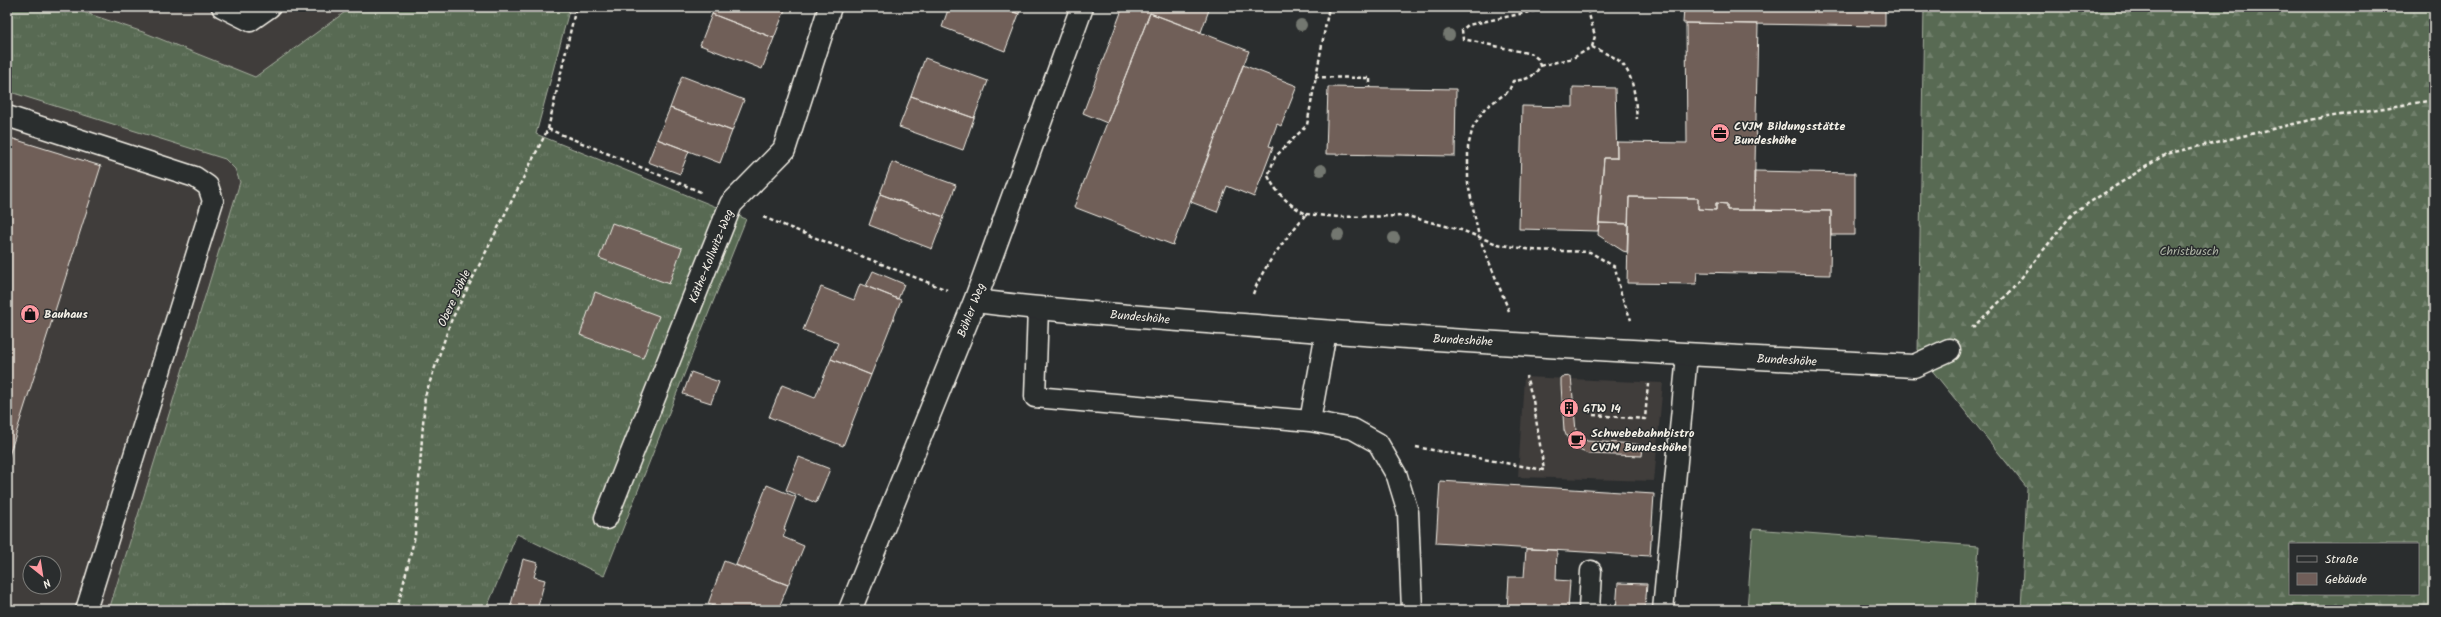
<svg xmlns="http://www.w3.org/2000/svg" width="2441" height="617" viewBox="0 0 2441 617" font-family="Kalam,sans-serif">
  <style>
    .built { fill: #3f3c3b; fill-rule: evenodd }
    .grass { fill: url(#grass-tufts); stroke: #a6ae9e }
    .forest { fill: url(#forest-firs); stroke: #a6ae9e; fill-rule: evenodd }
    .garden { fill: #586a53; stroke: #a6ae9e }
    .building { fill: #705e59; stroke: #f4f1e8 }
    .lines { fill: none; stroke-linecap: round; stroke-linejoin: round }
    .lane-casing { stroke: #f4f1e8; stroke-width: 23 }
    .street-casing { stroke: #f4f1e8; stroke-width: 25 }
    .path { stroke: #f4f1e8; stroke-width: 2.5; stroke-dasharray: 4 3; stroke-linecap: butt }
    .lane { stroke: #2a2d2e; stroke-width: 20 }
    .street { stroke: #2a2d2e; stroke-width: 22 }
    .tree { fill: #73776f }
    .labels { text-anchor: middle; stroke-width: 3; stroke-linejoin: round; paint-order: stroke }
    .poi-label { font-size: 12px; font-weight: bold; fill: #f4f1e8; stroke: #2a2d2e; text-anchor: start }
    .park-label { font-size: 12px; fill: #aeb4a5; stroke: #2a2d2e }
    .street-label { font-size: 12px; fill: #f4f1e8; stroke: #2a2d2e }
  </style>
  <defs>
    <pattern id="grass-tufts" width="24" height="20" patternUnits="userSpaceOnUse"><rect width="24" height="20" fill="#586a53"/><path d="M3 7l-1-3M5 7V3M7 7l1-3M15 17l-1-3M17 17v-4M19 17l1-3" fill="none" stroke="#71806c"/></pattern>
    <pattern id="forest-firs" width="22" height="20" patternUnits="userSpaceOnUse"><rect width="22" height="20" fill="#586a53"/><path d="M5 1l3.5 6h-7zM16 11l3.5 6h-7z" fill="#71806c"/></pattern>
  </defs>
  <rect width="100%" height="100%" fill="#2a2d2e"/>
  <filter id="ink" filterUnits="userSpaceOnUse"><feTurbulence type="fractalNoise" baseFrequency=".025" numOctaves="2"/><feDisplacementMap in="SourceGraphic" scale="8" xChannelSelector="R" yChannelSelector="G"/><feConvolveMatrix kernelMatrix="1 2 1 2 8 2 1 2 1" color-interpolation-filters="sRGB"/></filter>
  <g filter="url(#ink)">
    <!-- built -->
    <path class="built" d="M7,7H352L255,77L268,151L157,610H7ZM30,563H54V587H30Z
      M1524,377L1663,383L1654,481L1518,477Z"/>
    <!-- grass -->
    <path class="grass" d="M7,7H68L143,32L255,77L352,7H570L536,134L746,219L604,576L517,534L486,610H109L240,182L235,169L225,159L7,91Z"/>
    <!-- forest -->
    <path class="forest" d="M1924,7H2434V610H2021L2027,488L1918,353ZM2290,544H2418V594H2290Z"/>
    <!-- garden -->
    <path class="garden" d="M1753,529L1979,546L1974,610H1747Z"/>
    <!-- building -->
    <path class="building" d="M714,7H786L774,38L712,14Z
      M949,7H1000L1019,14L1005,51L942,27Z
      M1000,7H1021L1019,14Z
      M1123,7H1201L1209,10L1201,32L1150,13L1107,123L1083,113Z
      M1684,7H1885V26L1683,23Z
      M1150,13L1249,51L1173,245L1074,207Z
      M712,14L774,38L762,69L700,45Z
      M1686,23L1758,24L1754,210H1727V204L1716,203V210L1698,209V198L1629,197L1628,224L1599,223L1604,158H1617V142L1687,143Z
      M925,58L988,81L974,118L911,96Z
      M1243,65L1297,86L1281,126L1277,124L1269,146L1273,147L1254,197L1227,186L1217,212L1191,202Z
      M682,76L744,100L732,131L670,108Z
      M1328,87L1456,89L1455,156L1326,154Z
      M1573,87L1615,88L1617,158H1604L1598,231L1519,229L1522,106L1573,107Z
      M911,96L974,118L963,150L899,127Z
      M670,108L732,131L720,163L657,139Z
      M7,137L101,166L7,462Z
      M657,139L689,151L680,174L648,162Z
      M892,162L956,185L944,217L880,194Z
      M1754,171L1855,173V235H1831V211L1754,210Z
      M880,194L944,217L932,249L869,225Z
      M1629,197L1698,198V209L1716,210V203L1727,204V210L1831,211L1830,275L1697,272L1696,284L1627,283Z
      M612,223L682,248L669,284L599,258Z
      M1599,223L1628,224L1627,252L1623,251L1598,235Z
      M873,271L904,284L898,299L866,286Z
      M860,284L901,300L871,375L831,359L838,343L803,330L821,287L854,300Z
      M595,292L659,316L643,358L580,335Z
      M831,359L871,375L843,446L769,417L782,385L815,398Z
      M691,372L719,382L711,403L683,394Z
      M1571,376L1576,431L1587,441L1636,444L1643,446L1642,456L1588,454L1577,449L1568,440L1564,430L1561,385V377Z
      M799,457L830,469L816,503L786,490Z
      M1440,481L1654,494L1650,556L1436,543Z
      M767,485L796,497L784,529L786,530L783,537L804,546L788,585L736,565Z
      M1526,549L1557,550L1556,580L1570,581L1568,610H1507L1509,577H1524Z
      M523,559L538,563L534,577L545,580L537,610L510,608Z
      M724,561L788,585L778,610H723L708,604Z
      M1618,583L1647,584L1645,610H1616Z"/>
    <g class="lines">
      <defs>
        <path id="lane" d="M222,7L250,21L270,7
          M7,116L195,177L208,186L213,201L86,610
          M1038,308L1035,397L1310,421L1353,429L1378,443L1397,476L1408,512L1412,610
          M1310,421L1326,332
          M1589,610L1591,571
          M1663,610L1687,355"/>
        <path id="street" d="M975,301C1064,312 1154,318 1243,325C1467,343 1690,355 1914,366L1949,350
          M606,518L731,204L784,150L830,7
          M850,610L975,301L1082,7"/>
      </defs>
      <!-- lane casing -->
      <use href="#lane" class="lane-casing"/>
      <!-- street casing -->
      <use href="#street" class="street-casing"/>
      <!-- path -->
      <path class="path" d="M1592,47C1600,51 1611,55 1618,60C1635,73 1635,100 1637,119
        M1540,66L1573,58L1592,47L1595,36L1587,7
        M1315,77L1370,78V87
        M548,129L701,192
        M1306,214L1338,217L1407,216L1461,230L1497,244L1532,250L1590,252L1615,267L1621,294L1631,320
        M763,217L947,290
        M1253,294C1264,264 1286,239 1306,214C1288,204 1277,194 1268,176L1275,157L1307,125L1329,7
        M1509,311L1479,237L1468,183V147L1473,127L1485,108L1509,91L1513,81C1526,80 1535,77 1540,66L1538,59L1532,54L1463,39L1462,30L1468,25L1534,11L1538,7
        M1972,328L2010,292L2073,213L2166,154L2315,119L2434,100
        M1593,415L1645,419L1648,384
        M1416,447L1544,470L1533,400L1526,376
        M397,610L415,536L425,396L451,321L548,129L576,7"/>
      <!-- lane -->
      <use href="#lane" class="lane"/>
      <!-- street -->
      <use href="#street" class="street"/>
    </g>
    <!-- trees -->
    <g class="tree">
      <circle cx="1301" cy="25" r="6"/>
      <circle cx="1449" cy="35" r="6"/>
      <circle cx="1321" cy="170" r="6"/>
      <circle cx="1338" cy="235" r="6"/>
      <circle cx="1394" cy="238" r="6"/>
    </g>
  </g>
  <!-- icons -->
  <defs>
    <symbol id="office-disc" viewBox="-11 -11 22 22"><circle r="9.5" fill="#ff9aa2" stroke="#2a2d2e"/><path d="M-6-3h4V-5.5h4V-3h4V5H-6ZM-1-4.5V-3h2v-1.5ZM-6 0V1H6V0Z" fill="#111"/></symbol>
    <symbol id="shop-disc" viewBox="-11 -11 22 22"><circle r="9.5" fill="#ff9aa2" stroke="#2a2d2e"/><path d="M-5-2.5h2.3a2.7 3.5 0 0 1 5.4 0H5L5.5 6h-11ZM-1.5-2.5h3a1.5 2.3 0 0 0-3 0Z" fill="#111"/></symbol>
    <symbol id="building-disc" viewBox="-11 -11 22 22"><circle r="9.5" fill="#ff9aa2" stroke="#2a2d2e"/><path d="M-4-6H4V6H1V3H-1V6H-4ZM-2.5-4.3h1.7v1.8h-1.7ZM.8-4.3h1.7v1.8H.8ZM-2.5-1h1.7V.8h-1.7ZM.8-1h1.7V.8H.8Z" fill="#111"/></symbol>
    <symbol id="cafe-disc" viewBox="-11 -11 22 22"><circle r="9.5" fill="#ff9aa2" stroke="#2a2d2e"/><path d="M-5.5-4.5H6V0H3Q3 3.5 0 3.5H-2.5Q-5.5 3.5-5.5 0ZM3-3.2v2h1.7v-2ZM-6 4.5H4V6H-6Z" fill="#111"/></symbol>
  </defs>
  <g fill-rule="evenodd">
    <use href="#office-disc" x="1709" y="122" width="22" height="22"/>
    <use href="#shop-disc" x="19" y="303" width="22" height="22"/>
    <use href="#building-disc" x="1558" y="397" width="22" height="22"/>
    <use href="#cafe-disc" x="1566" y="429" width="22" height="22"/>
  </g>
  <g class="labels">
    <!-- poi labels -->
    <g class="poi-label">
      <text x="1734" y="130">CVJM Bildungsstätte<tspan x="1734" dy="14">Bundeshöhe</tspan></text>
      <text x="44" y="318">Bauhaus</text>
      <text x="1583" y="412">GTW 14</text>
      <text x="1591" y="437">Schwebebahnbistro<tspan x="1591" dy="14">CVJM Bundeshöhe</tspan></text>
    </g>
    <!-- park labels -->
    <g class="park-label">
      <text x="2189" y="255">Christbusch</text>
    </g>
    <!-- street labels -->
    <g class="street-label">
      <text transform="translate(711 256) rotate(-68)" y="4">Käthe-Kollwitz-Weg</text>
      <text transform="translate(454 298) rotate(-65)" y="4">Obere Böhle</text>
      <text transform="translate(971 310) rotate(-69)" y="4">Böhler Weg</text>
      <text transform="translate(1140 317) rotate(5)" y="4">Bundeshöhe</text>
      <text transform="translate(1463 340) rotate(3)" y="4">Bundeshöhe</text>
      <text transform="translate(1787 360) rotate(3)" y="4">Bundeshöhe</text>
    </g>
  </g>
  <!-- margin -->
  <rect width="2441" height="617" fill="none" stroke="#2a2d2e" stroke-width="24"/>
  <rect x="12" y="12" width="2417" height="593" fill="none" stroke="#f4f1e8" stroke-width="1.5" filter="url(#ink)"/>
  <!-- legend -->
  <rect x="2289" y="543" width="130" height="52" fill="#2a2d2e" stroke="#7b7b78"/>
  <rect x="2297" y="556" width="20" height="6" fill="#2a2d2e" stroke="#7b7b78"/>
  <text x="2325" y="563" font-size="12" fill="#f4f1e8">Straße</text>
  <rect x="2297" y="573" width="20" height="12" fill="#705e59" stroke="#7b7b78"/>
  <text x="2325" y="583" font-size="12" fill="#f4f1e8">Gebäude</text>
  <!-- north arrow -->
  <g transform="translate(42 575) rotate(150)"><circle r="19" fill="#2a2d2e" stroke="#7b7b78"/>
  <path d="M0-3L7 15L0 10L-7 15Z" fill="#ff9aa2"/>
  <text y="-6" font-size="11" font-weight="bold" text-anchor="middle" fill="#f4f1e8">N</text>
  </g>
</svg>
